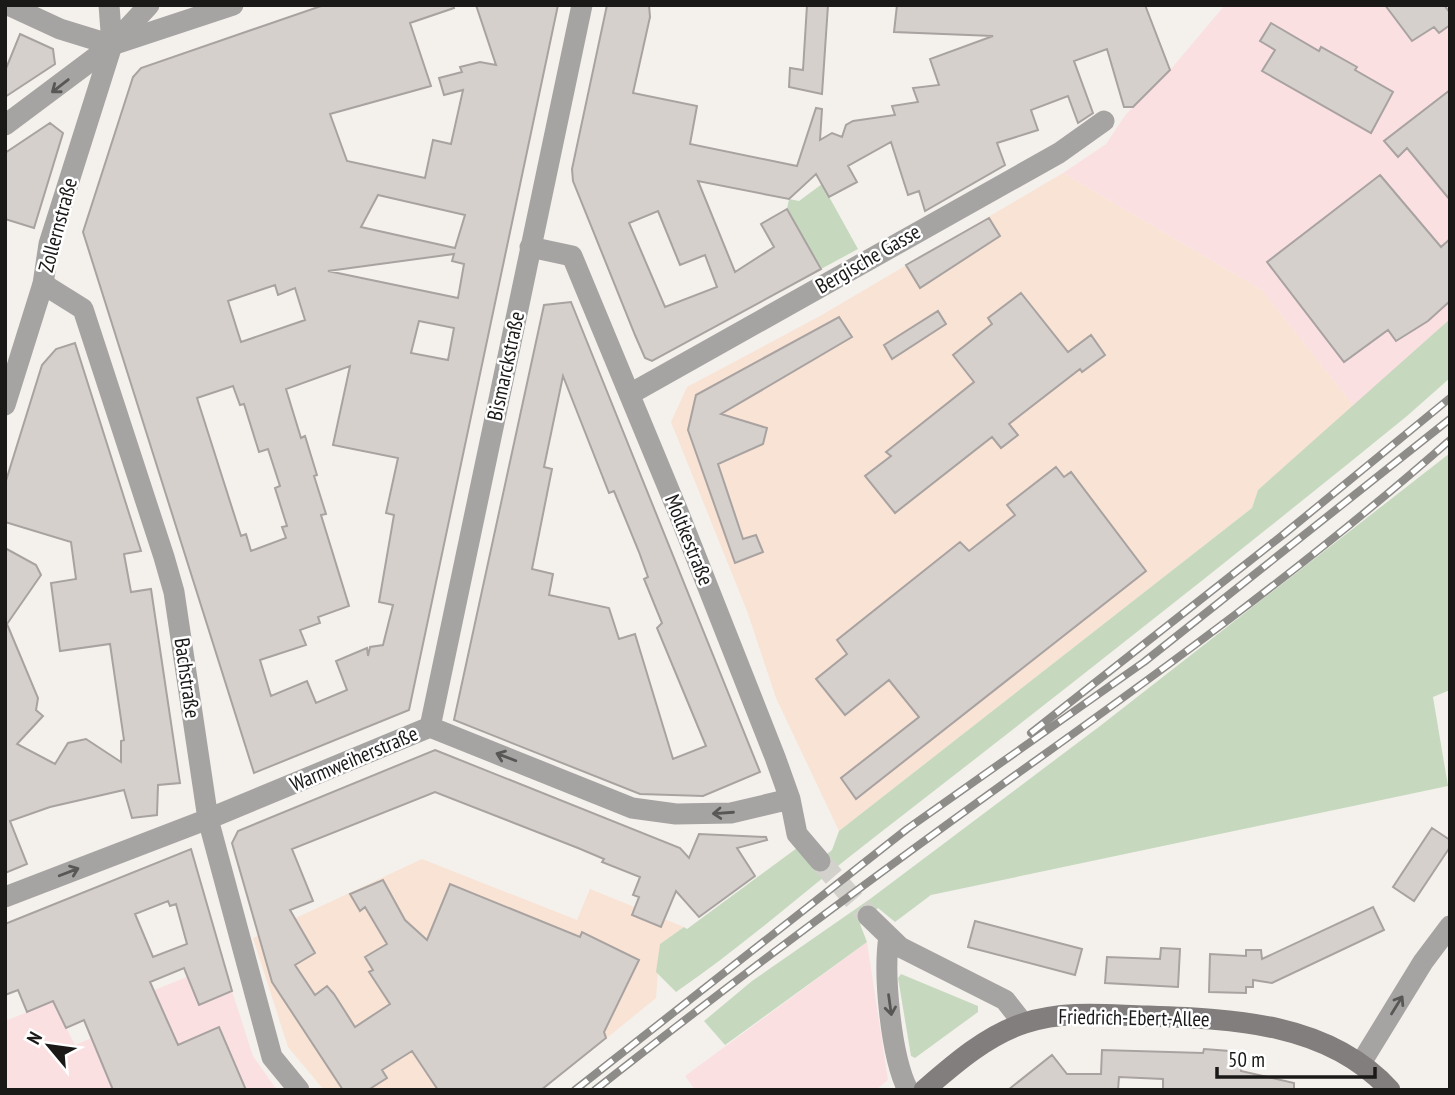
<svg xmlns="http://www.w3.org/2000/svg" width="1455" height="1095" viewBox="0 0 1455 1095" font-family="'PT Sans Narrow',sans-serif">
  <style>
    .commercial { fill: #f8e3d5 }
    .education { fill: #fbe0e2 }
    .green { fill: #c6d9bf }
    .building { fill: #d6d0cd; stroke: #a8a2a0; stroke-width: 2; fill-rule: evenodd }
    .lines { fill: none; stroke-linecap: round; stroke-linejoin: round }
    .minor-tunnel { stroke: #d3d1cc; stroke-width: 21; stroke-dasharray: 21 10; stroke-linecap: butt }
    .minor { stroke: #a6a3a3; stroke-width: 21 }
    .tertiary { stroke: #a6a3a3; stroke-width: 21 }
    .secondary { stroke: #827e7d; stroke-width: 21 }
    .rail-casing { stroke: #8e8c89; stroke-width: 8 }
    .rail { stroke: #fff; stroke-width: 5; stroke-dasharray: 16; stroke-linecap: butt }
    .oneway { stroke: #595756 }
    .labels { text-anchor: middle; stroke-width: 5; stroke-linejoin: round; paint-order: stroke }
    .street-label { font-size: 21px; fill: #1a1917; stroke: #fff }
  </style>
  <rect width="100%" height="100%" fill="#f4f1ec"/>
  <!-- commercial -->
  <path class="commercial" d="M1063,173L1262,290L1354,406L1258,490L1252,508L839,831L776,698L747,611L671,422L687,387L820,316Z
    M422,859L577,920L590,889L684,927L660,944L656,998L543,1090H324L288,1047L253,938Z"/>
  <!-- education -->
  <path class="education" d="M1225,5H1450V319L1354,406L1262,290L1063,173L1106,144L1126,114L1170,70Z
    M867,942L888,1080L876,1090H695L685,1076Z
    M187,977L199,1005L232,991L253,1056L277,1090H5V1014L8,1020L53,1001L75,1045L115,1028L142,995Z"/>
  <!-- green -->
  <path class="green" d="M822,184L858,249L821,269L787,209L789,199L799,201Z
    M1450,319V378L1407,416C1231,559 1054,698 876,836C808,888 746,944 676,992L656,972L660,944L684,927L687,929L797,848L815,864L832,850L839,831L1252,508L1258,490Z
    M1450,453V690L1433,697L1448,786L931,895L895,922L878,908L860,924L867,942L725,1045L704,1021L752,981L870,899L1100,726Z
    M901,974L978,1006V1012L915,1058L911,1056L898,978Z"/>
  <!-- building -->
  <path class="building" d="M324,5H453L454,8L410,23L431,86L330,114L347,161L425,178L433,140L451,144L463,90L444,95L439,78L462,72L460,67L480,62L496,65L476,5H558L409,710L254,773L83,232L133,77L141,68ZM378,195L465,215L455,248L361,227ZM454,254L452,261L464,264L458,298L328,271ZM275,285L278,295L295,288L305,320L241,342L228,301ZM419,321L454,328L448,360L411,353ZM350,366L333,445L398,458L386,513L394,515L379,602L393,605L383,645L370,647L368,656L367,648L336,661L347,690L316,703L307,681L271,696L260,660L306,645L300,630L320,623L318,617L349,606L321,515L326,514L314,476L317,475L305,436L301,438L286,389ZM233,386L240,405L244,404L259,452L268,449L280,486L275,488L287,526L282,527L286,538L251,551L246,534L241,536L197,398Z
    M607,5H649L650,17L633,93L697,106L690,144L797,166L816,108L822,109L820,140L832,133L842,137L846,125L853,121L895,115L892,106L918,102L913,88L939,85L930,59L993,36L894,32L897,5H1145L1170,70L1133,107H1124L1107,49L1074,61L1093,113L1078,123L1068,96L1031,110L1038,130L997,143L1005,165L925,211L919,191L908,195L891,142L848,166L857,182L829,197L816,174L789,199L698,181L735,272L774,247L761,224L787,209L821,269L652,361L645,358L635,335L573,181L572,169ZM658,211L680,265L705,255L717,287L665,307L629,223Z
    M807,5H828L822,94L789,87L790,68L803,70Z
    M1385,5H1444L1450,13V25L1439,33L1434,27L1412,41Z
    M1271,23L1319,51L1321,47L1357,67L1355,70L1393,92L1371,133L1262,71L1275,50L1260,41Z
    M20,34L53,49L55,64L5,97V71Z
    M1450,90V200L1407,148L1398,157L1384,141Z
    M50,123L63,133L34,228L5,219V153Z
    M1380,175L1441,247L1450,239V301L1428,321L1396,341L1388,330L1344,362L1267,262Z
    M989,218L1000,236L920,288L906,265Z
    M1021,293L1068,352L1091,335L1105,355L1082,372L1080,369L1009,424L1018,435L1001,448L992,437L895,513L865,476L891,456L886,452L974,382L953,355L992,324L988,318Z
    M571,302L760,772L703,796L640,794L454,720L544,305ZM563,376L609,493L614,491L639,552L648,577L644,579L662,623L657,628L706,746L673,759L635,634L619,639L609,608L549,595L553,574L532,569L552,469L544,467Z
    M938,311L946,324L892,359L884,345Z
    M839,317L852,337L721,414L767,428L763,444L718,464L743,539L756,535L763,552L735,563L688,430L696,395Z
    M75,343L141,551L124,554L131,592L151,589L180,783L158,785L157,815L132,818L124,790L50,807L10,821L27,864L5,873V548L36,565L41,575L7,624L38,698L36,710L43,716L17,744L55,764L68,743L86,739L121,762V741L124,740L110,644L60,651L51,583L76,579L71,542L5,522V484L42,365L56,349Z
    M1056,467L1064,477L1071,472L1146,571L856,799L841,778L919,717L889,680L845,715L816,679L847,654L837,640L960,542L969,551L1015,515L1007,505Z
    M435,750L680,848L689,858L699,834L766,837L767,840L737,848L755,876L699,917L676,891L661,927L632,915L639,897L633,895L640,877L602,862L604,859L578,848L435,792L292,849L313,901L290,910L315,953L295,965L315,995L327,986L334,994L355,1027L390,1004L369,972L373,970L365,957L387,944L365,907L360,911L350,894L383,880L405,920L427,940L450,884L580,937L582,932L639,960L604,1032L606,1038L541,1090H438L412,1051L382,1070L387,1078L368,1090H343L272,982L232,843L238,831Z
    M1432,828L1450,840V847L1414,901L1393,887Z
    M191,849L232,991L199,1005L184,968L150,982L178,1045L219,1027L246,1090H113L84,1020L66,1028L53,1001L27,1012L18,990L5,995V924ZM168,901L170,906L176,904L187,944L153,957L135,914Z
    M1373,907L1384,930L1272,983L1253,980V987H1246V993L1209,992L1210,954L1246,956V950H1261L1262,959Z
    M975,921L1082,949L1075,975L968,947Z
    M1161,948L1180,949L1178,987L1105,983L1107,957L1160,959Z
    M1204,1049L1242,1052L1241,1071L1294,1083V1090H1163V1079L1119,1077L1118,1090H1008L1052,1055L1067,1074H1101L1102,1050L1203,1053Z"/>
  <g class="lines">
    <!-- minor-tunnel -->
    <path class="minor-tunnel" d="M820,861L868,916"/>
    <!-- minor -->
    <path class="minor" d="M8,5L60,29L112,45
      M5,125L112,45L233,5
      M530,247L572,256L679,514L775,757L790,799L797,834L820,861
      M43,284L83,309L164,557L174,592L208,819L272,1057L299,1090
      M630,394L1059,153L1104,121
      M430,727L582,5
      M5,897L208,819L430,727L632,808L676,814L731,813L790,799
      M868,916L900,947L1005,1000L1023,1023
      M889,937C883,974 891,1057 908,1090
      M1361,1063L1423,962L1450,926"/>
    <!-- tertiary -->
    <path class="tertiary" d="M112,45L149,5
      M5,405L43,284L49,244L112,45L109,5"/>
    <!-- secondary -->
    <path class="secondary" d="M924,1090C954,1064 987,1035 1025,1023C1066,1010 1106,1015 1147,1016C1233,1019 1328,1022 1390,1090"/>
    <defs>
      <path id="rail" d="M1031,733L1284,534L1450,398
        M575,1090L907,829L1144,662L1450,419
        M595,1090C732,982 872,878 1014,776C1163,670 1313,561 1450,440"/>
    </defs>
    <!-- rail casing -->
    <use href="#rail" class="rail-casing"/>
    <!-- rail -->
    <use href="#rail" class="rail"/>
  </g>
  <!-- one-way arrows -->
  <defs><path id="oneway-shaft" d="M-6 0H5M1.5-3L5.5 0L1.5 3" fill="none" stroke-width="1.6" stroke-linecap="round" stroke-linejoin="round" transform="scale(1.75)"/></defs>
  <g class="oneway">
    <use href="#oneway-shaft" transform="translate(60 86) rotate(142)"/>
    <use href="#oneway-shaft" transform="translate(506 757) rotate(-159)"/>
    <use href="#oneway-shaft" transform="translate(723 813) rotate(176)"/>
    <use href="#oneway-shaft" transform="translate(69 872) rotate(-21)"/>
    <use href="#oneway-shaft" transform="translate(890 1005) rotate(82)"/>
    <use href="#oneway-shaft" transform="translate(1397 1005) rotate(-58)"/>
  </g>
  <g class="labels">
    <!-- street labels -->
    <g class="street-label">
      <text transform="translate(58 225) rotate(-75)" y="7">Zollernstraße</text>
      <text transform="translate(868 259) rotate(-30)" y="7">Bergische Gasse</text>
      <text transform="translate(506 366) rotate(-78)" y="7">Bismarckstraße</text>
      <text transform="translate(689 540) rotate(68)" y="7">Moltkestraße</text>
      <text transform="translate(187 678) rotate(82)" y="7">Bachstraße</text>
      <text transform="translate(354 759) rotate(-23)" y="7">Warmweiherstraße</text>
      <text transform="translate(1134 1018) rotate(1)" y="7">Friedrich-Ebert-Allee</text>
    </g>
  </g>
  <!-- border -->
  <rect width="1455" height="1095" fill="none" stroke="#1a1917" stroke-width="14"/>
  <!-- north arrow -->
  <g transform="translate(49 1046) rotate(299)" stroke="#ffffff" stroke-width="5" paint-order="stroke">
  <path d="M0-5L12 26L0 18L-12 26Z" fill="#1a1917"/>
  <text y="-10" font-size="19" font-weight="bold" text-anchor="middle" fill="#1a1917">N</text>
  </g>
  <!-- scale -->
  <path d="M1217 1067v10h158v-10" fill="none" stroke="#1a1917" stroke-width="3.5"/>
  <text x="1228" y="1067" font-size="21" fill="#1a1917" stroke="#ffffff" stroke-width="5" paint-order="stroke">50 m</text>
</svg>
